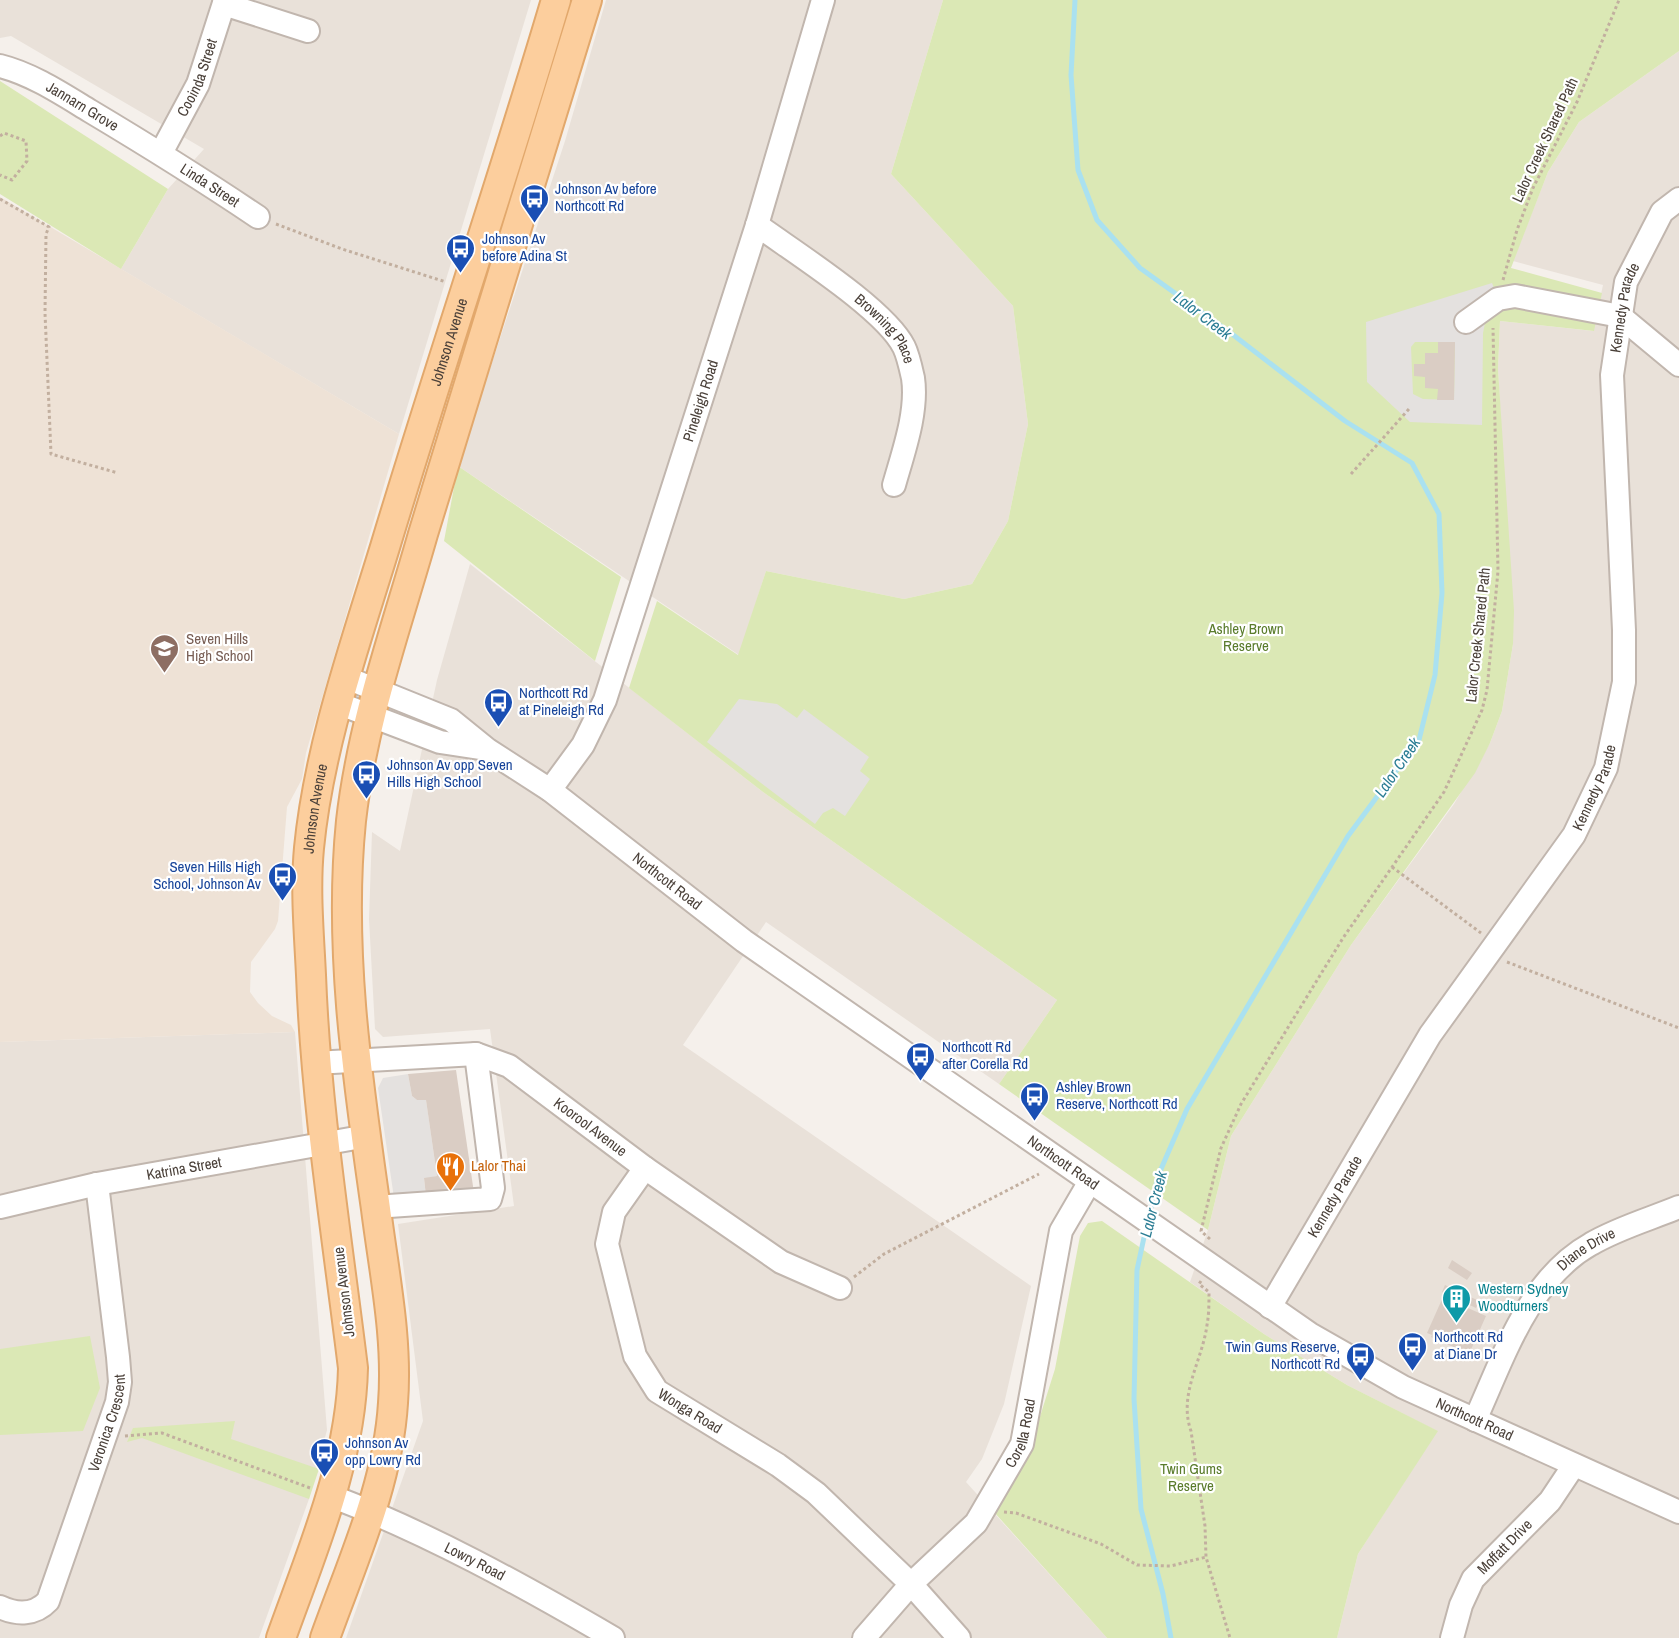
<svg xmlns="http://www.w3.org/2000/svg" width="1679" height="1638" viewBox="0 0 1679 1638" font-family="'Archivo Narrow',sans-serif">
  <style>
    .residential { fill: #e9e1d9 }
    .education { fill: #eee2d6 }
    .green { fill: #dbe8b5 }
    .parking { fill: #e4e1df; fill-rule: evenodd }
    .lines { fill: none; stroke-linecap: round; stroke-linejoin: round }
    .stream { stroke: #aae1f0; stroke-width: 5 }
    .building { fill: #dacdc4 }
    .minor-casing { stroke: #c1b6ae; stroke-width: 26 }
    .major-casing { stroke: #e2a86c; stroke-width: 32 }
    .path { stroke: #c2af9f; stroke-width: 3; stroke-dasharray: 3 3; stroke-linecap: butt }
    .minor { stroke: #fff; stroke-width: 22 }
    .major { stroke: #fcce9d; stroke-width: 28 }
    .labels { text-anchor: middle; stroke-width: 4.5; stroke-linejoin: round; paint-order: stroke }
    .street-label { font-size: 15px; fill: #4a4039; stroke: #fff }
    .transit-label { font-size: 15px; fill: #164399; stroke: #fff; text-anchor: start }
    .park-label { font-size: 15px; fill: #5a7c2c; stroke: #fff }
    .education-label { font-size: 15px; fill: #785e54; stroke: #fff; text-anchor: start }
    .food-label { font-size: 15px; fill: #c56008; stroke: #fff; text-anchor: start }
    .culture-label { font-size: 15px; fill: #0d838f; stroke: #fff; text-anchor: start }
    .water-label { font-size: 16px; font-style: italic; fill: #2b7d94; stroke: #fff }
  </style>
  <rect width="100%" height="100%" fill="#f5f0eb"/>
  <!-- residential -->
  <path class="residential" d="M0,0H531L399,434L121,269L168,189L204,149L11,36L0,38Z
    M606,0H943L891,174L1013,306L1028,424L1008,521L972,584L904,599L766,571L739,655L458,466L565,141Z
    M1679,51V1638H1337L1358,1554L1437,1431L1347,1385L1264,1334L1190,1282L1208,1230L1231,1136L1351,945L1454,804L1490,743L1502,711L1513,644L1498,369L1500,321L1593,331L1603,285L1513,261L1548,172L1579,122Z
    M470,564L763,792L1057,1000L999,1084L766,922L683,1045L1031,1286L1004,1404L982,1459L966,1482L1107,1638H346L423,1421L398,1224L514,1206L490,1029L383,1037L375,1029L369,919L372,832L400,851L437,680Z
    M295,1032L327,1430L309,1499L259,1638H0V1042Z"/>
  <!-- education -->
  <path class="education" d="M0,197L399,434L306,753L302,779L287,807L278,921L275,929L251,962L250,992L258,1003L272,1016L291,1025L295,1032L0,1042Z"/>
  <!-- green -->
  <path class="green" d="M943,0H1679V51L1579,122L1548,172L1511,268L1602,293L1594,331L1500,321L1498,369L1514,611L1513,644L1502,711L1490,743L1475,773L1351,945L1231,1136L1208,1230L999,1084L1057,1000L763,792L629,688L657,601L738,655L766,571L904,599L972,584L1008,521L1028,424L1013,306L891,174Z
    M0,81L168,189L121,269L0,194Z
    M458,466L621,577L595,661L444,541Z
    M1102,1221L1264,1334L1347,1385L1438,1431L1358,1554L1337,1638H1107L994,1512L1031,1445L1055,1369L1080,1236L1088,1223Z
    M90,1336L100,1388L83,1431L0,1435V1349Z
    M235,1421L231,1439L319,1469L309,1499L142,1438L127,1442L133,1428Z"/>
  <!-- parking -->
  <path class="parking" d="M1492,283L1494,288L1491,317L1485,323L1483,333L1482,425L1410,422L1367,382L1366,322ZM1415,342H1455L1454,400L1423,399L1413,394L1411,347Z
    M739,699L777,704L797,718L804,709L869,757L860,771L870,779L845,816L833,808L823,813L815,824L707,742Z
    M408,1074L412,1096L417,1100H426L437,1176L424,1179L426,1196L394,1198L378,1088L383,1078Z"/>
  <g class="lines">
    <!-- stream -->
    <path class="stream" d="M1075,0L1071,75L1078,170L1097,220L1140,268L1232,334L1345,421L1412,463L1439,514L1442,593L1435,675L1419,740L1348,836L1187,1109L1158,1176L1149,1216
      M1146,1228L1137,1270L1134,1399L1141,1509L1163,1594L1171,1638"/>
  </g>
  <!-- building -->
  <path class="building" d="M1438,342H1455L1454,400H1437L1438,389L1425,388V377L1414,376V364H1425V353H1438Z
    M456,1070L474,1193L426,1196L424,1178L437,1176L426,1100H417L412,1096L408,1074Z
    M1452,1260L1472,1273L1467,1280L1448,1268Z
    M1445,1285L1479,1301L1476,1308L1442,1292Z
    M1443,1297L1486,1316L1469,1354L1431,1337L1432,1335L1427,1333Z"/>
  <g class="lines">
    <defs>
      <g id="minor">
        <path d="M224,4L308,31"/>
        <path id="s1" d="M0,66C32,74 62,94 90,111C147,145 203,180 258,217"/>
        <path id="s2" d="M161,153L198,84L225,0"/>
        <path id="s3" d="M757,225C794,252 885,309 904,347C908,355 911,369 913,378C918,412 903,453 894,485"/>
        <path d="M1466,322L1498,299L1515,296L1620,316L1679,365"/>
        <path id="s4" d="M347,678L451,720L488,750L550,790L744,941L1310,1334L1403,1387L1679,1512"/>
        <path d="M340,704L440,742L486,749"/>
        <path id="s5" d="M550,790L583,745L605,700L757,225L823,0"/>
        <path id="s6" d="M315,1063L476,1054L509,1066L645,1168L781,1262L840,1288"/>
        <path id="s7" d="M645,1168L614,1212L607,1244L635,1356L657,1391L778,1465L816,1493L911,1584L959,1638"/>
        <path id="s8" d="M0,1207L97,1184L367,1136"/>
        <path d="M375,1207L490,1199L493,1188L476,1054"/>
        <path id="s9" d="M1270,1307L1430,1035L1574,835L1606,768L1624,682V630L1612,375L1626,282L1662,212L1679,199"/>
        <path id="s10" d="M1475,1420C1503,1359 1528,1279 1591,1244C1618,1228 1650,1219 1679,1207"/>
        <path id="s11" d="M331,1496C428,1533 522,1585 613,1638"/>
        <path id="s12" d="M0,1607C17,1615 35,1615 48,1601L117,1402L120,1382L118,1357L97,1184"/>
        <path id="s13" d="M864,1638L911,1584L976,1523L1022,1444L1061,1231L1089,1183"/>
        <path id="s14" d="M1452,1638L1461,1605L1473,1579L1550,1501L1574,1465"/>
      </g>
      <g id="major">
        <path id="s15" d="M281,1638C312,1551 351,1462 353,1368C337,1237 316,1107 311,975C309,933 305,890 309,848C319,746 355,645 385,547C440,364 502,183 556,0"/>
        <path d="M325,1638C352,1562 388,1485 393,1403C398,1338 384,1273 376,1209C358,1082 338,950 351,821C362,723 396,629 423,534C476,356 533,178 587,0"/>
      </g>
    </defs>
    <!-- minor casing -->
    <use href="#minor" class="minor-casing"/>
    <!-- major casing -->
    <use href="#major" class="major-casing"/>
    <!-- path -->
    <path class="path" d="M0,136L4,133L26,141L27,161L12,180L0,175
      M0,199L49,227L46,234L45,313L51,454L118,473
      M276,224L342,249L446,282
      M1503,280L1517,230L1533,188L1577,102L1619,0
      M1351,474L1409,409
      M1392,867L1481,933
      M1507,962L1679,1028
      M1210,1239L1201,1231L1221,1148L1241,1104L1343,938L1444,792L1482,710L1487,690L1498,571L1493,328
      M854,1277L884,1254L1039,1174
      M1201,1281L1199,1284L1209,1292C1209,1303 1209,1315 1207,1325C1202,1362 1178,1394 1191,1431L1205,1526L1206,1557L1230,1638
      M125,1436L162,1433L310,1488
      M1004,1512L1016,1513L1101,1544L1137,1565L1171,1566L1206,1557"/>
    <!-- minor -->
    <use href="#minor" class="minor"/>
    <!-- major -->
    <use href="#major" class="major"/>
  </g>
  <!-- icons -->
  <defs>
    <symbol id="bus-pin" viewBox="-11 -11 22 30"><path d="M0 17L-7.5 6A9.5 9.5 0 1 1 7.5 6Z" fill="#1a4fb4" stroke="#fff"/><path d="M-5-6H5V4H4V6H2V4H-2V6H-4V4H-5ZM-3.5-4V0h7V-4ZM-3.5 1.2v1.5H-2V1.2ZM2 1.2v1.5H3.5V1.2Z" fill="#fff"/></symbol>
    <symbol id="school-pin" viewBox="-11 -11 22 30"><path d="M0 17L-7.5 6A9.5 9.5 0 1 1 7.5 6Z" fill="#8d6e63" stroke="#fff"/><path d="M0-5L7-2L0 1L-7-2ZM-4 1L0 2.5L4 1V4Q0 6-4 4Z" fill="#fff"/></symbol>
    <symbol id="restaurant-pin" viewBox="-11 -11 22 30"><path d="M0 17L-7.5 6A9.5 9.5 0 1 1 7.5 6Z" fill="#e8710a" stroke="#fff"/><path d="M-5-6h1v4h1v-4h1v4h1v-4h1v5L-1.5 .5V6h-2V.5L-5-1ZM5-6V6H3V1.5H1.5Q1.5-4 5-6Z" fill="#fff"/></symbol>
    <symbol id="building-pin" viewBox="-11 -11 22 30"><path d="M0 17L-7.5 6A9.5 9.5 0 1 1 7.5 6Z" fill="#0f9aa8" stroke="#fff"/><path d="M-4-6H4V6H1V3H-1V6H-4ZM-2.5-4.3h1.7v1.8h-1.7ZM.8-4.3h1.7v1.8H.8ZM-2.5-1h1.7V.8h-1.7ZM.8-1h1.7V.8H.8Z" fill="#fff"/></symbol>
  </defs>
  <g fill-rule="evenodd">
    <use href="#bus-pin" x="518" y="182" width="33" height="45"/>
    <use href="#bus-pin" x="444" y="232" width="33" height="45"/>
    <use href="#school-pin" x="148" y="632" width="33" height="45"/>
    <use href="#bus-pin" x="482" y="686" width="33" height="45"/>
    <use href="#bus-pin" x="350" y="758" width="33" height="45"/>
    <use href="#bus-pin" x="266" y="860" width="33" height="45"/>
    <use href="#bus-pin" x="904" y="1040" width="33" height="45"/>
    <use href="#bus-pin" x="1018" y="1080" width="33" height="45"/>
    <use href="#restaurant-pin" x="434" y="1150" width="33" height="45"/>
    <use href="#building-pin" x="1440" y="1282" width="33" height="45"/>
    <use href="#bus-pin" x="1396" y="1330" width="33" height="45"/>
    <use href="#bus-pin" x="1344" y="1340" width="33" height="45"/>
    <use href="#bus-pin" x="308" y="1436" width="33" height="45"/>
  </g>
  <g class="labels">
    <!-- street labels -->
    <g class="street-label">
      <text dy="5" stroke="none"><textPath href="#s2" startOffset="84">Cooinda Street</textPath></text>
      <text dy="5" stroke="none"><textPath href="#s1" startOffset="92">Jannarn Grove</textPath></text>
      <text transform="translate(1545 140) rotate(-65)" y="5">Lalor Creek Shared Path</text>
      <text dy="5" stroke="none"><textPath href="#s1" startOffset="242">Linda Street</textPath></text>
      <text dy="5" stroke="none"><textPath href="#s9" startOffset="1100">Kennedy Parade</textPath></text>
      <text dy="5" stroke="none"><textPath href="#s3" startOffset="166">Browning Place</textPath></text>
      <text dy="5" stroke="none"><textPath href="#s15" startOffset="1329">Johnson Avenue</textPath></text>
      <text dy="5" stroke="none"><textPath href="#s5" startOffset="420">Pineleigh Road</textPath></text>
      <text transform="translate(1478 635) rotate(-84)" y="5">Lalor Creek Shared Path</text>
      <text dy="5" stroke="none"><textPath href="#s9" startOffset="614">Kennedy Parade</textPath></text>
      <text dy="5" stroke="none"><textPath href="#s15" startOffset="843">Johnson Avenue</textPath></text>
      <text dy="5" stroke="none"><textPath href="#s4" startOffset="382">Northcott Road</textPath></text>
      <text dy="5" stroke="none"><textPath href="#s6" startOffset="298">Koorool Avenue</textPath></text>
      <text dy="5" stroke="none"><textPath href="#s4" startOffset="868">Northcott Road</textPath></text>
      <text dy="5" stroke="none"><textPath href="#s8" startOffset="188">Katrina Street</textPath></text>
      <text dy="5" stroke="none"><textPath href="#s9" startOffset="128">Kennedy Parade</textPath></text>
      <text dy="5" stroke="none"><textPath href="#s10" startOffset="208">Diane Drive</textPath></text>
      <text transform="translate(344 1292) rotate(-97)" y="5">Johnson Avenue</text>
      <text dy="5" stroke="none"><textPath href="#s7" startOffset="282">Wonga Road</textPath></text>
      <text dy="5" stroke="none"><textPath href="#s4" startOffset="1354">Northcott Road</textPath></text>
      <text dy="5" stroke="none"><textPath href="#s12" startOffset="240">Veronica Crescent</textPath></text>
      <text dy="5" stroke="none"><textPath href="#s13" startOffset="262">Corella Road</textPath></text>
      <text dy="5" stroke="none"><textPath href="#s14" startOffset="108">Moffatt Drive</textPath></text>
      <text dy="5" stroke="none"><textPath href="#s11" startOffset="158">Lowry Road</textPath></text>
    </g>
    <!-- transit labels -->
    <g class="transit-label">
      <text x="555" y="194">Johnson Av before<tspan x="555" dy="17">Northcott Rd</tspan></text>
      <text x="482" y="244">Johnson Av<tspan x="482" dy="17">before Adina St</tspan></text>
      <text x="519" y="698">Northcott Rd<tspan x="519" dy="17">at Pineleigh Rd</tspan></text>
      <text x="387" y="770">Johnson Av opp Seven<tspan x="387" dy="17">Hills High School</tspan></text>
      <text x="261" y="872" text-anchor="end">Seven Hills High<tspan x="261" dy="17">School, Johnson Av</tspan></text>
      <text x="942" y="1052">Northcott Rd<tspan x="942" dy="17">after Corella Rd</tspan></text>
      <text x="1056" y="1092">Ashley Brown<tspan x="1056" dy="17">Reserve, Northcott Rd</tspan></text>
      <text x="1434" y="1342">Northcott Rd<tspan x="1434" dy="17">at Diane Dr</tspan></text>
      <text x="1340" y="1352" text-anchor="end">Twin Gums Reserve,<tspan x="1340" dy="17">Northcott Rd</tspan></text>
      <text x="345" y="1448">Johnson Av<tspan x="345" dy="17">opp Lowry Rd</tspan></text>
    </g>
    <!-- park labels -->
    <g class="park-label">
      <text x="1246" y="634">Ashley Brown<tspan x="1246" dy="17">Reserve</tspan></text>
      <text x="1191" y="1474">Twin Gums<tspan x="1191" dy="17">Reserve</tspan></text>
    </g>
    <!-- education labels -->
    <g class="education-label">
      <text x="186" y="644">Seven Hills<tspan x="186" dy="17">High School</tspan></text>
    </g>
    <!-- food labels -->
    <g class="food-label">
      <text x="471" y="1171">Lalor Thai</text>
    </g>
    <!-- culture labels -->
    <g class="culture-label">
      <text x="1478" y="1294">Western Sydney<tspan x="1478" dy="17">Woodturners</tspan></text>
    </g>
    <!-- water labels -->
    <g class="water-label">
      <text transform="translate(1203 315) rotate(37)" y="6">Lalor Creek</text>
      <text transform="translate(1397 767) rotate(-56)" y="6">Lalor Creek</text>
      <text transform="translate(1153 1204) rotate(-76)" y="6">Lalor Creek</text>
    </g>
  </g>
</svg>
